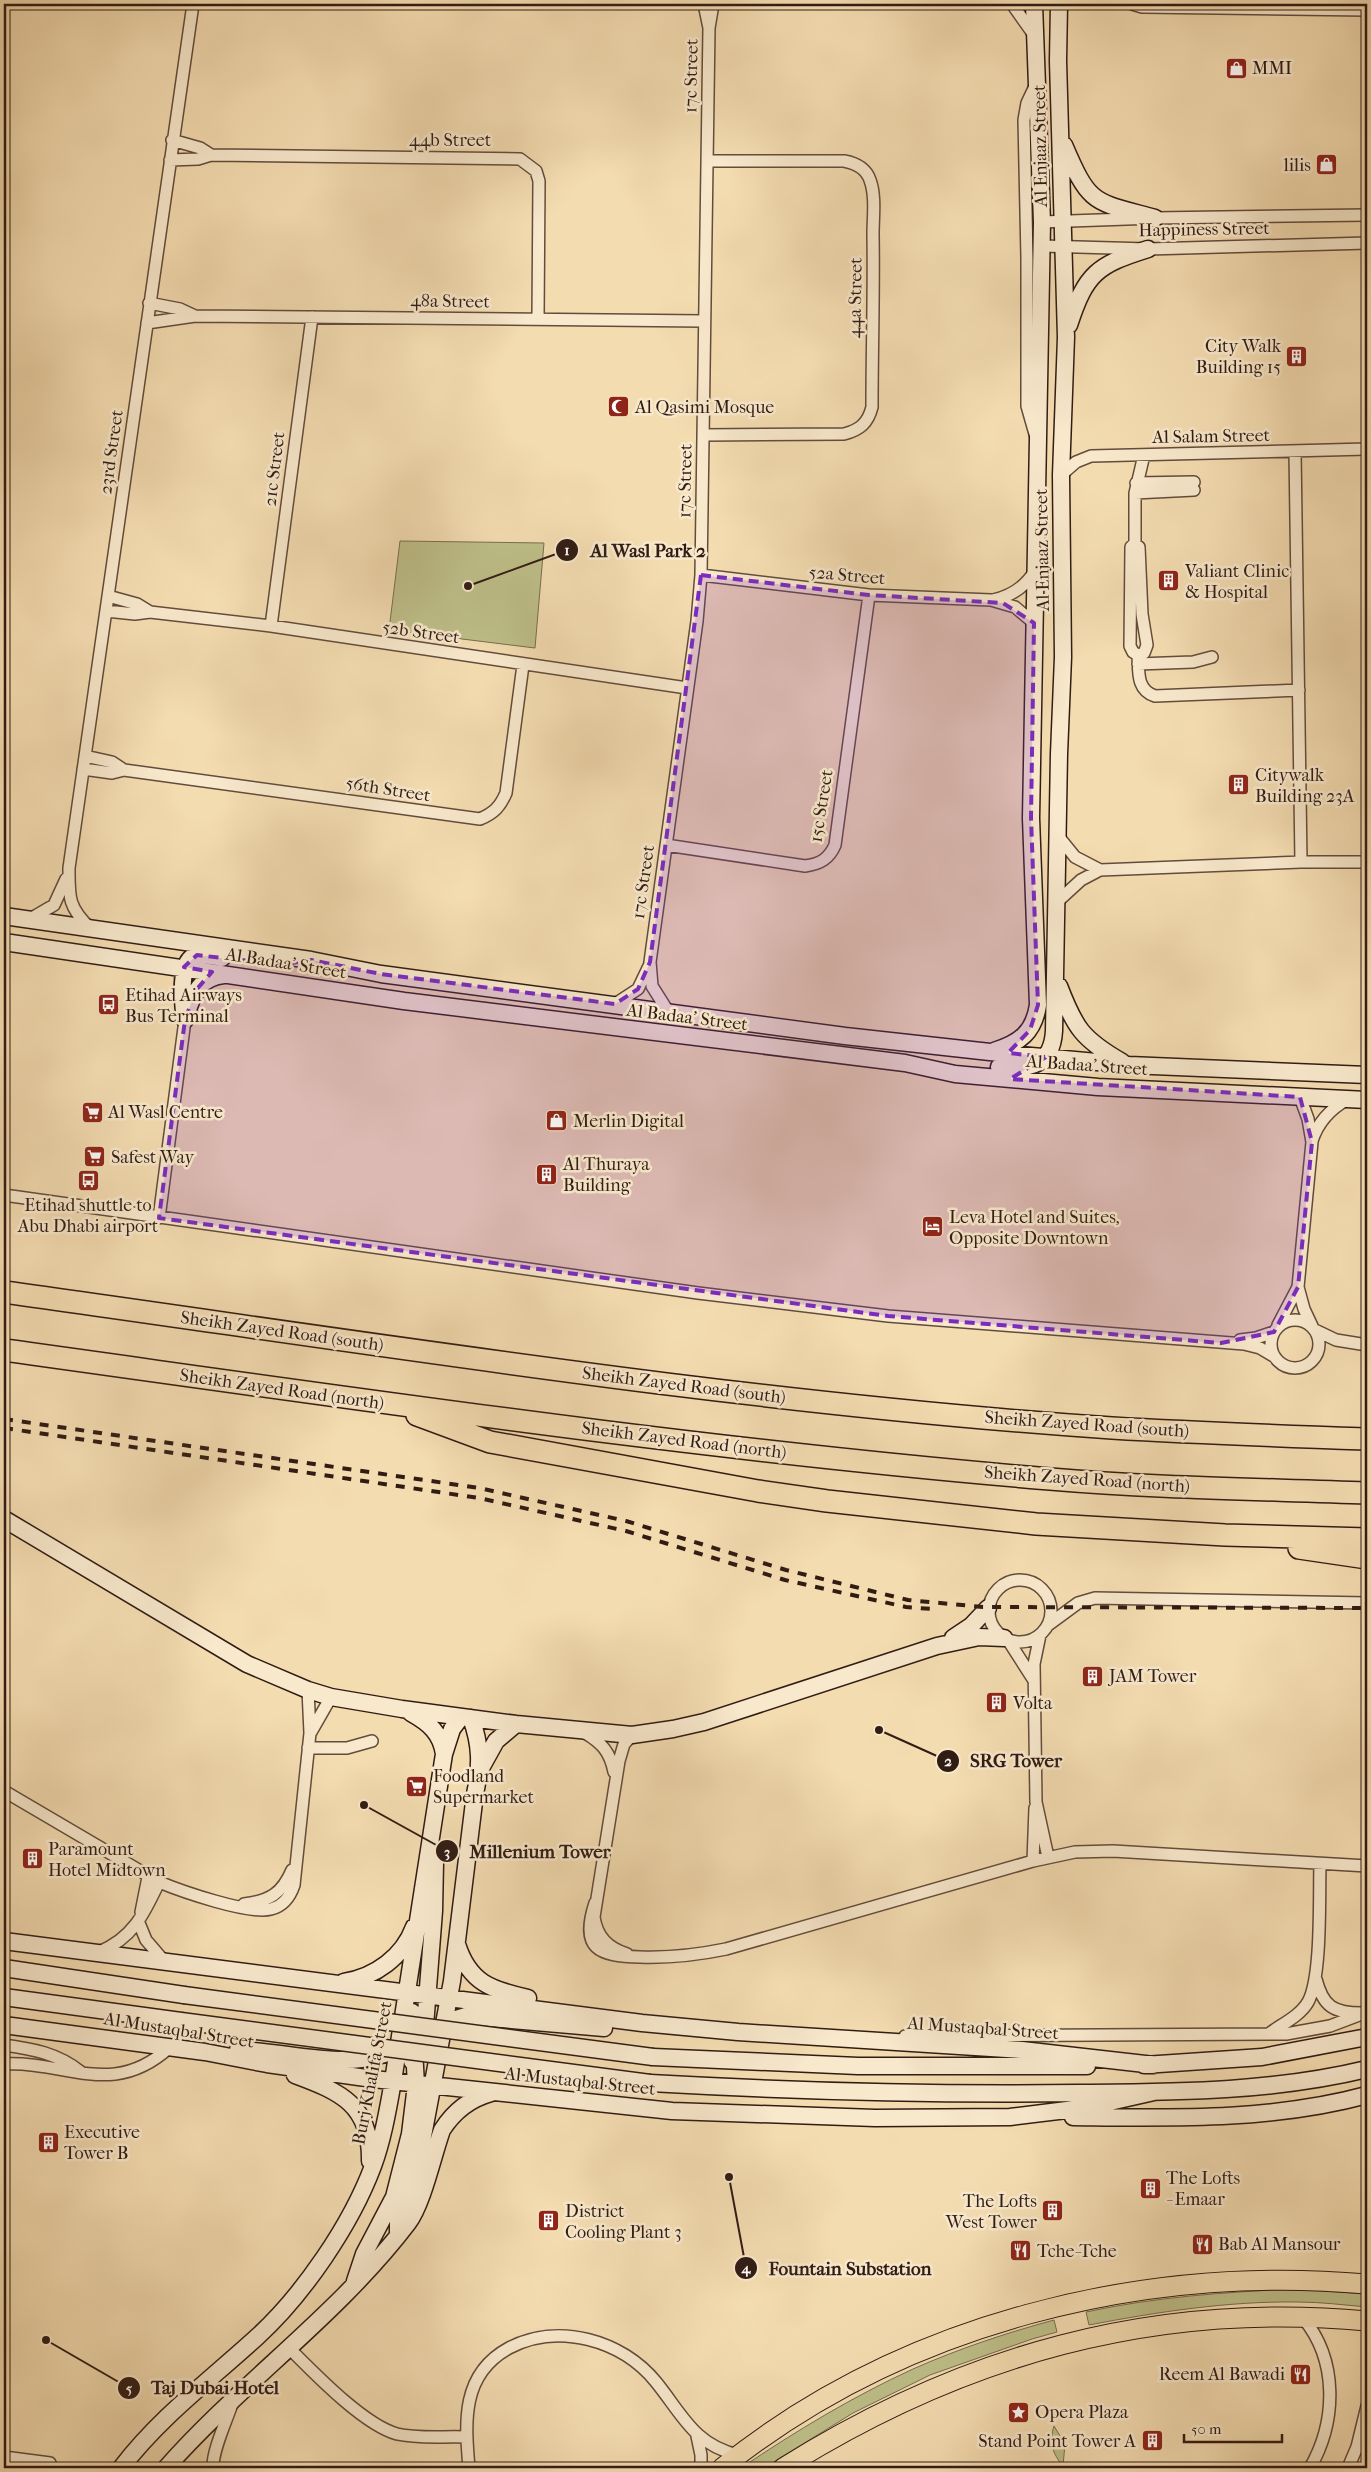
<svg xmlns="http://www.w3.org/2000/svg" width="1371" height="2472" viewBox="0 0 1371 2472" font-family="'IM FELL French Canon',serif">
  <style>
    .green { fill: #bebf89; stroke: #786e4e }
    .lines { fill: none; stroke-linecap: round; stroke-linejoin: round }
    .street-casing { stroke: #624c3b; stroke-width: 14 }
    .secondary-casing { stroke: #311c14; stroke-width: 19 }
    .primary-casing { stroke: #311c14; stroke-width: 21 }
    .highway-casing { stroke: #311c14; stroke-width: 24 }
    .street { stroke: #f8e8cc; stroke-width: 11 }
    .secondary { stroke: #f8e8cc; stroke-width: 16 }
    .primary { stroke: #f4dcb1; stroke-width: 19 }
    .highway { stroke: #f4dcb1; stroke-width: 21 }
    .rail { stroke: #311c14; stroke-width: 4; stroke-dasharray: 9 9; stroke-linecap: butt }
    .secondary-bridge-casing { stroke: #311c14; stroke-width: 19; stroke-linecap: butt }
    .secondary-bridge { stroke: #f8e8cc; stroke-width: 16 }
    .marked { fill: #7b2cbf; fill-opacity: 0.2; stroke: #7b2cbf; stroke-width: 4; stroke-dasharray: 10 6; stroke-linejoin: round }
    .labels { text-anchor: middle; stroke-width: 5; stroke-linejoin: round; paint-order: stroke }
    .poi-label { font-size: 18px; fill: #311c14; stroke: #f8e8cc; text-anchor: start }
    .street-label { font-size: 18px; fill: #311c14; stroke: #f8e8cc }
    .leader { fill: none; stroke: #311c14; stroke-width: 2 }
    .callout-dot { fill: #311c14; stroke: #f8e8cc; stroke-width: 2 }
    .mark-label { font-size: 15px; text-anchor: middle; font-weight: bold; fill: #fff }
    .callout-label { font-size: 19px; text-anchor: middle; font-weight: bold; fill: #311c14; stroke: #f8e8cc; stroke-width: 5; stroke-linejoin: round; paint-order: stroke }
  </style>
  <rect width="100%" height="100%" fill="#f4dcb1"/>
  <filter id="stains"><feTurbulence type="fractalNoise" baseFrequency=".004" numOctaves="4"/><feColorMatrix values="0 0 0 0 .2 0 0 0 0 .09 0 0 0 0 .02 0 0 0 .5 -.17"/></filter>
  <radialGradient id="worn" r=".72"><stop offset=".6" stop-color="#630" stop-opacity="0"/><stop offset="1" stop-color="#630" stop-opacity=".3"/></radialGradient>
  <!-- green -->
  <path class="green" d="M400,541L544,543L535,648L389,630Z
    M1296,2289L1367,2294V2307C1344,2305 1321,2302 1298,2302C1228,2301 1157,2312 1089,2325L1086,2312C1155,2297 1225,2292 1296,2289Z
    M1054,2320L1057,2332L1032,2339L930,2375L853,2413L764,2468H741C796,2431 852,2397 913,2369C958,2349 1006,2333 1054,2320Z
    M1054,2426L1065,2444L1063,2466C1052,2453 1049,2442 1054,2426Z"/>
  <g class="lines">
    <defs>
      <path id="street" d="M704,4L709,28
        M1012,4L1034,35
        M1132,4L1142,7L1367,10
        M172,140L200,148L211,155
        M170,160L198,159L211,155L520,159L536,171L539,181L538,319
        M1042,222L1155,218L1367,215
        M1042,246L1148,249L1367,243
        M149,303L180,309L195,316
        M147,323L195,316L704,321
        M1035,434L1027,406V258L1024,120L1027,103L1036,84
        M704,435L844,434C860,430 868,423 872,407C872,349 874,291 873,234C873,217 876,196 870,180C866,168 855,163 844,161H707
        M1295,451L1301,862
        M1061,475L1076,462L1091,456L1367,449
        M1136,483L1194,482
        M1135,493L1194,490
        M1134,544L1139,547L1142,614L1147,645L1144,653L1138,655L1133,652L1130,646L1131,547Z
        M1135,544V493L1144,455
        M701,575L869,595L991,600L1015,607L1034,623
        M108,596L137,604L150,612
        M993,600C1012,596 1025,587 1035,571
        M106,611L135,614L150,612L271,626L687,688
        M271,626L312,317
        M1138,655C1139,671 1136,690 1155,696L1299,690
        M1138,664L1193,662L1212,657
        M85,756L112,762L124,770
        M83,769L112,773L124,770L480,819C494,813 500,807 506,793L523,665
        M1058,836L1075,857L1100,870
        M666,845L805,866C820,864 829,859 835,845L869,595
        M1057,902L1081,880L1100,870L1301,862H1367
        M30,919L54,905L66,879
        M90,928C68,907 69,897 69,868L193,4
        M615,1004L638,989L649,966
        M669,1013L652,986L650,962L697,621L701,575L709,28L713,4
        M1300,1097L1308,1119L1312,1142L1298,1287L1304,1309L1312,1326
        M1312,1141C1318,1122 1330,1109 1348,1099
        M4,1195L698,1293L888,1316L1244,1344L1260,1348L1275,1357
        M159,1218L185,1020
        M1271 1344a24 24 0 1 1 48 0a24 24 0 1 1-48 0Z
        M1278,1325L1298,1287
        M1315,1330L1336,1340L1367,1345
        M1240,1340L1256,1338L1274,1332
        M989 1611a31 31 0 1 1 62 0a31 31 0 1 1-62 0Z
        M1048,1625L1078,1603L1095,1598L1367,1603
        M1040,1635L1034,1664L1036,1802L1048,1857
        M1008,1640L1033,1679
        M311,1732L331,1697
        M585,1733C602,1743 610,1752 614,1772
        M308,1748H347L372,1741
        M4,1791L159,1882C181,1891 249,1915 271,1909C283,1906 290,1897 294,1885L310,1733L308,1690
        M1033,1861L1035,1808
        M595,1903C580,1949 598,1956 640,1957C669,1958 697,1955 726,1949L1033,1861L1075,1852L1113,1851L1367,1866
        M244,1904C269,1901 282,1894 292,1870
        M141,1912L148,1877
        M139,1923L146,1940L164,1961
        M99,1952C133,1938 144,1914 159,1882
        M627,1954C608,1948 597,1937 594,1917L619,1761L624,1744L632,1735
        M1316,1979C1323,2007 1334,2013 1362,2013
        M1270,2033C1282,2024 1300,2016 1308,2002C1322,1977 1319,1896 1320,1864
        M905,2036L1286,2034L1330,2026L1367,2012
        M4,2045C33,2049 57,2053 81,2072
        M4,2064C68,2061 113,2099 170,2047
        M1303,2318C1338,2360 1337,2421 1310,2468
        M290,2349C315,2374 364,2425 397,2434C419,2439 444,2436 466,2437
        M697,2436L701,2455V2468
        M4,2457L50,2463
        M213,2468C212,2451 227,2420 233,2401
        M469,2468C465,2422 461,2374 509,2348C558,2322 622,2340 656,2382C682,2414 694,2445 738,2455
        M1348,2468L1357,2447L1367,2406"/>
      <path id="secondary" d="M1064,145C1090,206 1093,201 1155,218
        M1069,325C1086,273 1097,265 1148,249
        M4,916L311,960L381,974L845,1036L990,1052L1129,1065L1367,1075
        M4,942L404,1001L905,1063L955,1074L1098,1087L1367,1100
        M1059,986C1075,1028 1082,1039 1122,1062
        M187,1013C193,993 201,977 224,975
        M185,1020C183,1005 178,963 194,956C202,953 214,957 222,958
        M994,1051C1020,1043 1034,1032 1038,1005L1031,818L1042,222L1034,4
        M999,1067C1029,1070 1052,1066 1054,1031L1059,754L1063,657L1061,475L1066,337L1058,61L1059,4
        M4,1519L247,1664L308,1690L331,1697L402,1709L516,1724L632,1735L673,1729L704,1722L937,1646L979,1637L1004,1638
        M953,1638L971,1626L988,1608
        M411,1713C429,1723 441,1733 444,1754
        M481,1768L496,1741L516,1724
        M4,1941L642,2023L738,2032L1022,2050L1154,2065
        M457,1944C469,1983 492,1990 528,1998
        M4,1968L184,1995
        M344,1982C375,1977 403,1957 414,1927
        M4,1997L181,2021
        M4,2025L205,2052L267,2064L373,2079L672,2111L875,2118L1010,2117L1083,2108L1154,2092
        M424,2039L434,1911L435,1862
        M238,2050C291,2051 351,2074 401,2047
        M653,2057L858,2066H1087
        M412,2061L453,2020L466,2016L604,2028
        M1144,2065L1262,2057L1367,2037
        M295,2075C341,2092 371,2105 370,2161
        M650,2083C793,2091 935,2095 1078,2093C1176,2092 1272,2092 1367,2069
        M1073,2117C1172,2118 1271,2121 1367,2095
        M398,2232V2215L420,2152L452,1981L475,1794C481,1766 481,1745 471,1718
        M355,2281L364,2254L394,2197L410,2134L416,2085L412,2012
        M121,2468C160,2417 210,2380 257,2337C303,2295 351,2225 373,2166C383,2139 388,2109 393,2081L444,1754L452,1729L461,1717
        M166,2468C242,2382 338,2315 408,2223C423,2203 433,2155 442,2130C454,2111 469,2099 491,2093"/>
      <path id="primary" d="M722,2468C901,2324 1141,2264 1367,2284
        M783,2468C963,2355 1154,2301 1367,2321"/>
      <path id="highway" d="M4,1292C372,1343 741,1403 1112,1428C1197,1433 1282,1436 1367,1439
        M4,1350C352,1398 700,1450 1050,1479C1156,1488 1262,1489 1367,1493
        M417,1415L490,1442L758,1491L827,1501L1036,1524L1225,1535L1367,1539
        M1299,1548L1367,1558"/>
    </defs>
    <!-- street casing -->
    <use href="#street" class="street-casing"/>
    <!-- secondary casing -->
    <use href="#secondary" class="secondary-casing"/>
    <!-- primary casing -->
    <use href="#primary" class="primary-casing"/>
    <!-- highway casing -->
    <use href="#highway" class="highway-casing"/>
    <!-- street -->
    <use href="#street" class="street"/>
    <!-- secondary -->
    <use href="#secondary" class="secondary"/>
    <!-- primary -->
    <use href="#primary" class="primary"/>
    <!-- highway -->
    <use href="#highway" class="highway"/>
    <!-- rail -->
    <path class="rail" d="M4,1419L479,1488L626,1521L786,1570L908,1600L983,1607L1367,1608
      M4,1428L479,1498L626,1531L785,1580L906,1607L932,1609"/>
    <defs>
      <path id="secondary-bridge" d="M184,1995L653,2057
        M181,2021L650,2083"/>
    </defs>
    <!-- secondary-bridge casing -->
    <use href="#secondary-bridge" class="secondary-bridge-casing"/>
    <!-- secondary-bridge -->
    <use href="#secondary-bridge" class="secondary-bridge"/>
  </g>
  <!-- marked area -->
  <path class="marked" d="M701,575L869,595L1003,603L1034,623L1031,818L1038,1005L1030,1030L1008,1053L1046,1057L1010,1079L1300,1097L1312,1142L1298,1287L1274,1332L1221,1343L888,1316L159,1218L185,1020L196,990L212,972L184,967L197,955L280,965L311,960L381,974L615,1004L638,989L650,962Z"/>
  <!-- icons -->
  <defs>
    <symbol id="shop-square" viewBox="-11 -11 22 22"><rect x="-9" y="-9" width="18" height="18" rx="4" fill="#8f2418" stroke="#f8e8cc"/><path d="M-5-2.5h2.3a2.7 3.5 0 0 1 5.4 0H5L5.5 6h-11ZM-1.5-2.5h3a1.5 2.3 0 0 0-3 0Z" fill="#fff"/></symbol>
    <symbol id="building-square" viewBox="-11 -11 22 22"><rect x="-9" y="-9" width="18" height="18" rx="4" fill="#8f2418" stroke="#f8e8cc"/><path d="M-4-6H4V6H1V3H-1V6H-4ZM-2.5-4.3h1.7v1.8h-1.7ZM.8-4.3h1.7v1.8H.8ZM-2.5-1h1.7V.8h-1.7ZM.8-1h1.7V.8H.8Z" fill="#fff"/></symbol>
    <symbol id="mosque-square" viewBox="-11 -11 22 22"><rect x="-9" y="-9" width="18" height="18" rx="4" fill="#8f2418" stroke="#f8e8cc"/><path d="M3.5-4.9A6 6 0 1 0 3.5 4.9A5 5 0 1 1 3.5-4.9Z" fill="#fff"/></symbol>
    <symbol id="bus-square" viewBox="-11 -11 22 22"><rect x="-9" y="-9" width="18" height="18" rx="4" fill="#8f2418" stroke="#f8e8cc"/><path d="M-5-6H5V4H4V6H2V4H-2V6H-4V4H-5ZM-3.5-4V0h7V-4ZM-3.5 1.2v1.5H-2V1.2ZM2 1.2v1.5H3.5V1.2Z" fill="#fff"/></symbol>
    <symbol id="supermarket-square" viewBox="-11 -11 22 22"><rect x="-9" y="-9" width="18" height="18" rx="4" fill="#8f2418" stroke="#f8e8cc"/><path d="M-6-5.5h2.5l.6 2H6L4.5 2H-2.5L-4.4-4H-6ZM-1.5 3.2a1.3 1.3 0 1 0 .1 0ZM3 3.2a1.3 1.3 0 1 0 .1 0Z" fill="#fff"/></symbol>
    <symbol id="hotel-square" viewBox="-11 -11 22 22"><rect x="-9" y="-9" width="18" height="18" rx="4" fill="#8f2418" stroke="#f8e8cc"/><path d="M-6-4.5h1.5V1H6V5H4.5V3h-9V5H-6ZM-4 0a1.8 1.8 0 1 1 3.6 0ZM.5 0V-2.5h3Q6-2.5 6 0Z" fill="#fff"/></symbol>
    <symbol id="restaurant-square" viewBox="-11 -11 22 22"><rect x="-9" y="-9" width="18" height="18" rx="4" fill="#8f2418" stroke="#f8e8cc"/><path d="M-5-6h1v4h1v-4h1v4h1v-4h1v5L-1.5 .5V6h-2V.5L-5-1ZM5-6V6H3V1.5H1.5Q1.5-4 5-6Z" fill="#fff"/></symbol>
    <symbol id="sight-square" viewBox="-11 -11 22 22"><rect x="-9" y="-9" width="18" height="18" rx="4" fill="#8f2418" stroke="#f8e8cc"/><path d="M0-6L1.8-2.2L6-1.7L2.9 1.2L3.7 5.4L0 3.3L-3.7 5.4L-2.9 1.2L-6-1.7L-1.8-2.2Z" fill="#fff"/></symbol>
  </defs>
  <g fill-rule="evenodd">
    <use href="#shop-square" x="1224" y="56" width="25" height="25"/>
    <use href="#shop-square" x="1314" y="152" width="25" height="25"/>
    <use href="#building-square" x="1284" y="344" width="25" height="25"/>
    <use href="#mosque-square" x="606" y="394" width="25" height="25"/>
    <use href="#building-square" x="1156" y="568" width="25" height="25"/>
    <use href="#building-square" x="1226" y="772" width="25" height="25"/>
    <use href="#bus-square" x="96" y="992" width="25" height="25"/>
    <use href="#supermarket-square" x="80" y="1100" width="25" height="25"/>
    <use href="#shop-square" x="544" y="1108" width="25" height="25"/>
    <use href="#supermarket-square" x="82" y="1144" width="25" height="25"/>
    <use href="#building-square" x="534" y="1162" width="25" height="25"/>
    <use href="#bus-square" x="76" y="1168" width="25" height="25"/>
    <use href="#hotel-square" x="920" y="1214" width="25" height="25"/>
    <use href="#building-square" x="1080" y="1664" width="25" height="25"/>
    <use href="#building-square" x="984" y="1690" width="25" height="25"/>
    <use href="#supermarket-square" x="404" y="1774" width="25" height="25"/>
    <use href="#building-square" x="20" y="1846" width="25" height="25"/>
    <use href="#building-square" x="36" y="2130" width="25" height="25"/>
    <use href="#building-square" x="1138" y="2176" width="25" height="25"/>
    <use href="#building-square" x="1040" y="2198" width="25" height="25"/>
    <use href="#building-square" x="536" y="2208" width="25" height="25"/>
    <use href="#restaurant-square" x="1190" y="2232" width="25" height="25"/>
    <use href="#restaurant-square" x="1008" y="2238" width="25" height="25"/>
    <use href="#restaurant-square" x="1288" y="2362" width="25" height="25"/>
    <use href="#sight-square" x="1006" y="2400" width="25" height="25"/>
    <use href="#building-square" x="1140" y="2428" width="25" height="25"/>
  </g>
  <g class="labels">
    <!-- poi labels -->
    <g class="poi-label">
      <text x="1252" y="74">MMI</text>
      <text x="1311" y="171" text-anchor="end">lilis</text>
      <text x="1281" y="352" text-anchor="end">City Walk<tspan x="1281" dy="21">Building 15</tspan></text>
      <text x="635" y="413">Al Qasimi Mosque</text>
      <text x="1185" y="577">Valiant Clinic<tspan x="1185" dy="21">&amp; Hospital</tspan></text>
      <text x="1255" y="781">Citywalk<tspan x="1255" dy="21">Building 23A</tspan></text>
      <text x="125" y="1001">Etihad Airways<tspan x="125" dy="21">Bus Terminal</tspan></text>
      <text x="108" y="1118">Al Wasl Centre</text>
      <text x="573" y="1127">Merlin Digital</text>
      <text x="111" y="1163">Safest Way</text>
      <text x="563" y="1170">Al Thuraya<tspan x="563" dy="21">Building</tspan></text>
      <text x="88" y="1211" text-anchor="middle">Etihad shuttle to<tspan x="88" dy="21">Abu Dhabi airport</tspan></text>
      <text x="949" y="1223">Leva Hotel and Suites,<tspan x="949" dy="21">Opposite Downtown</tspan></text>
      <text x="1109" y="1682">JAM Tower</text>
      <text x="1013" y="1709">Volta</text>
      <text x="433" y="1782">Foodland<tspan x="433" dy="21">Supermarket</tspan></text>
      <text x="48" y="1855">Paramount<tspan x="48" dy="21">Hotel Midtown</tspan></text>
      <text x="64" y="2138">Executive<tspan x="64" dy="21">Tower B</tspan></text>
      <text x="1166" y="2184">The Lofts<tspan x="1166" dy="21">- Emaar</tspan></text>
      <text x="1037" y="2207" text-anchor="end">The Lofts<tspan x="1037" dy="21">West Tower</tspan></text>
      <text x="565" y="2217">District<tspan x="565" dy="21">Cooling Plant 3</tspan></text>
      <text x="1218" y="2250">Bab Al Mansour</text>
      <text x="1037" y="2257">Tche-Tche</text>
      <text x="1285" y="2380" text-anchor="end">Reem Al Bawadi</text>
      <text x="1035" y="2418">Opera Plaza</text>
      <text x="1136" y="2447" text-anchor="end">Stand Point Tower A</text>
    </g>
    <!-- street labels -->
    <g class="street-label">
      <text transform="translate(691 76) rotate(-89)" y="6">17c Street</text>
      <text x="450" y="146">44b Street</text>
      <text transform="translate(1040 146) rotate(-91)" y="6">Al Enjaaz Street</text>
      <text transform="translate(1204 229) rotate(-1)" y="6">Happiness Street</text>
      <text transform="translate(855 298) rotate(-89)" y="6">44a Street</text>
      <text transform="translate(450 301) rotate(1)" y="6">48a Street</text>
      <text transform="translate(1211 436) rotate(-1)" y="6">Al Salam Street</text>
      <text transform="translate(111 452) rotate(-82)" y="6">23rd Street</text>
      <text transform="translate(274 469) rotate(-83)" y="6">21c Street</text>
      <text transform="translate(685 481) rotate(-89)" y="6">17c Street</text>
      <text transform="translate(1042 550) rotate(-91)" y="6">Al Enjaaz Street</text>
      <text transform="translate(847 575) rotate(5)" y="6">52a Street</text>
      <text transform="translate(421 632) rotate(8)" y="6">52b Street</text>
      <text transform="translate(388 789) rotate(9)" y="6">56th Street</text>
      <text transform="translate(821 806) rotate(-81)" y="6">15c Street</text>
      <text transform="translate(643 882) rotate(-82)" y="6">17c Street</text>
      <text transform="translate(286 963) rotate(9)" y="6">Al Badaa' Street</text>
      <text transform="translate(687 1017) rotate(7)" y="6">Al Badaa' Street</text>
      <text transform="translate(1087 1065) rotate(4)" y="6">Al Badaa' Street</text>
      <text transform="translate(282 1331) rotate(8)" y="6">Sheikh Zayed Road (south)</text>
      <text transform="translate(684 1385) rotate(7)" y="6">Sheikh Zayed Road (south)</text>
      <text transform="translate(282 1389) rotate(8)" y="6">Sheikh Zayed Road (north)</text>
      <text transform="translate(1087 1424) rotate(4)" y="6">Sheikh Zayed Road (south)</text>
      <text transform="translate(684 1440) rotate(7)" y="6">Sheikh Zayed Road (north)</text>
      <text transform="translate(1087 1479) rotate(4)" y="6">Sheikh Zayed Road (north)</text>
      <text transform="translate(983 2028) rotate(4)" y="6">Al Mustaqbal Street</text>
      <text transform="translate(179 2030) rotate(9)" y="6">Al Mustaqbal Street</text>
      <text transform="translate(372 2073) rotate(-79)" y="6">Burj Khalifa Street</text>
      <text transform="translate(580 2081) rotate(6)" y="6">Al Mustaqbal Street</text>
    </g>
  </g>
  <!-- callouts -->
  <path class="leader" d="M468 586L567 550M879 1730L948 1761M364 1805L447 1851M729 2177L746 2268M46 2340L129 2388"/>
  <g class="callout-dot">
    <circle cx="468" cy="586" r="5"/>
    <circle cx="879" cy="1730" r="5"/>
    <circle cx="364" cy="1805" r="5"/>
    <circle cx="729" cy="2177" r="5"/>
    <circle cx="46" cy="2340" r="5"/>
    <circle cx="567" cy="550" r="12"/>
    <circle cx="948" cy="1761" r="12"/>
    <circle cx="447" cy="1851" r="12"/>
    <circle cx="746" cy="2268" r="12"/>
    <circle cx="129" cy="2388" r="12"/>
  </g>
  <g class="mark-label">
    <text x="567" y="555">1</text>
    <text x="948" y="1766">2</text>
    <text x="447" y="1857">3</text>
    <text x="746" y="2273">4</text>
    <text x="129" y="2393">5</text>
  </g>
  <g class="callout-label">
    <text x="648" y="557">Al Wasl Park 2</text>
    <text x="1016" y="1767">SRG Tower</text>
    <text x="540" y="1858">Millenium Tower</text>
    <text x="850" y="2275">Fountain Substation</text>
    <text x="215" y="2394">Taj Dubai Hotel</text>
  </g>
  <!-- margin -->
  <rect width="1371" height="2472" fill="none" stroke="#f4dcb1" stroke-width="20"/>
  <rect x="5" y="5" width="1361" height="2462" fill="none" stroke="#311c14" stroke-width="2.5"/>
  <rect x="10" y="10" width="1351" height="2452" fill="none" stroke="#311c14"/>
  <!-- scale -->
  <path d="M1184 2434v8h98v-8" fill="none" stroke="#311c14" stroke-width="2.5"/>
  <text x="1191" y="2434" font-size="15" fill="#311c14" stroke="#f8e8cc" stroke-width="4" paint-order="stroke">50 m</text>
  <rect width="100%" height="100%" filter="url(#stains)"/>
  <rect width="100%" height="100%" fill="url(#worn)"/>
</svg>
